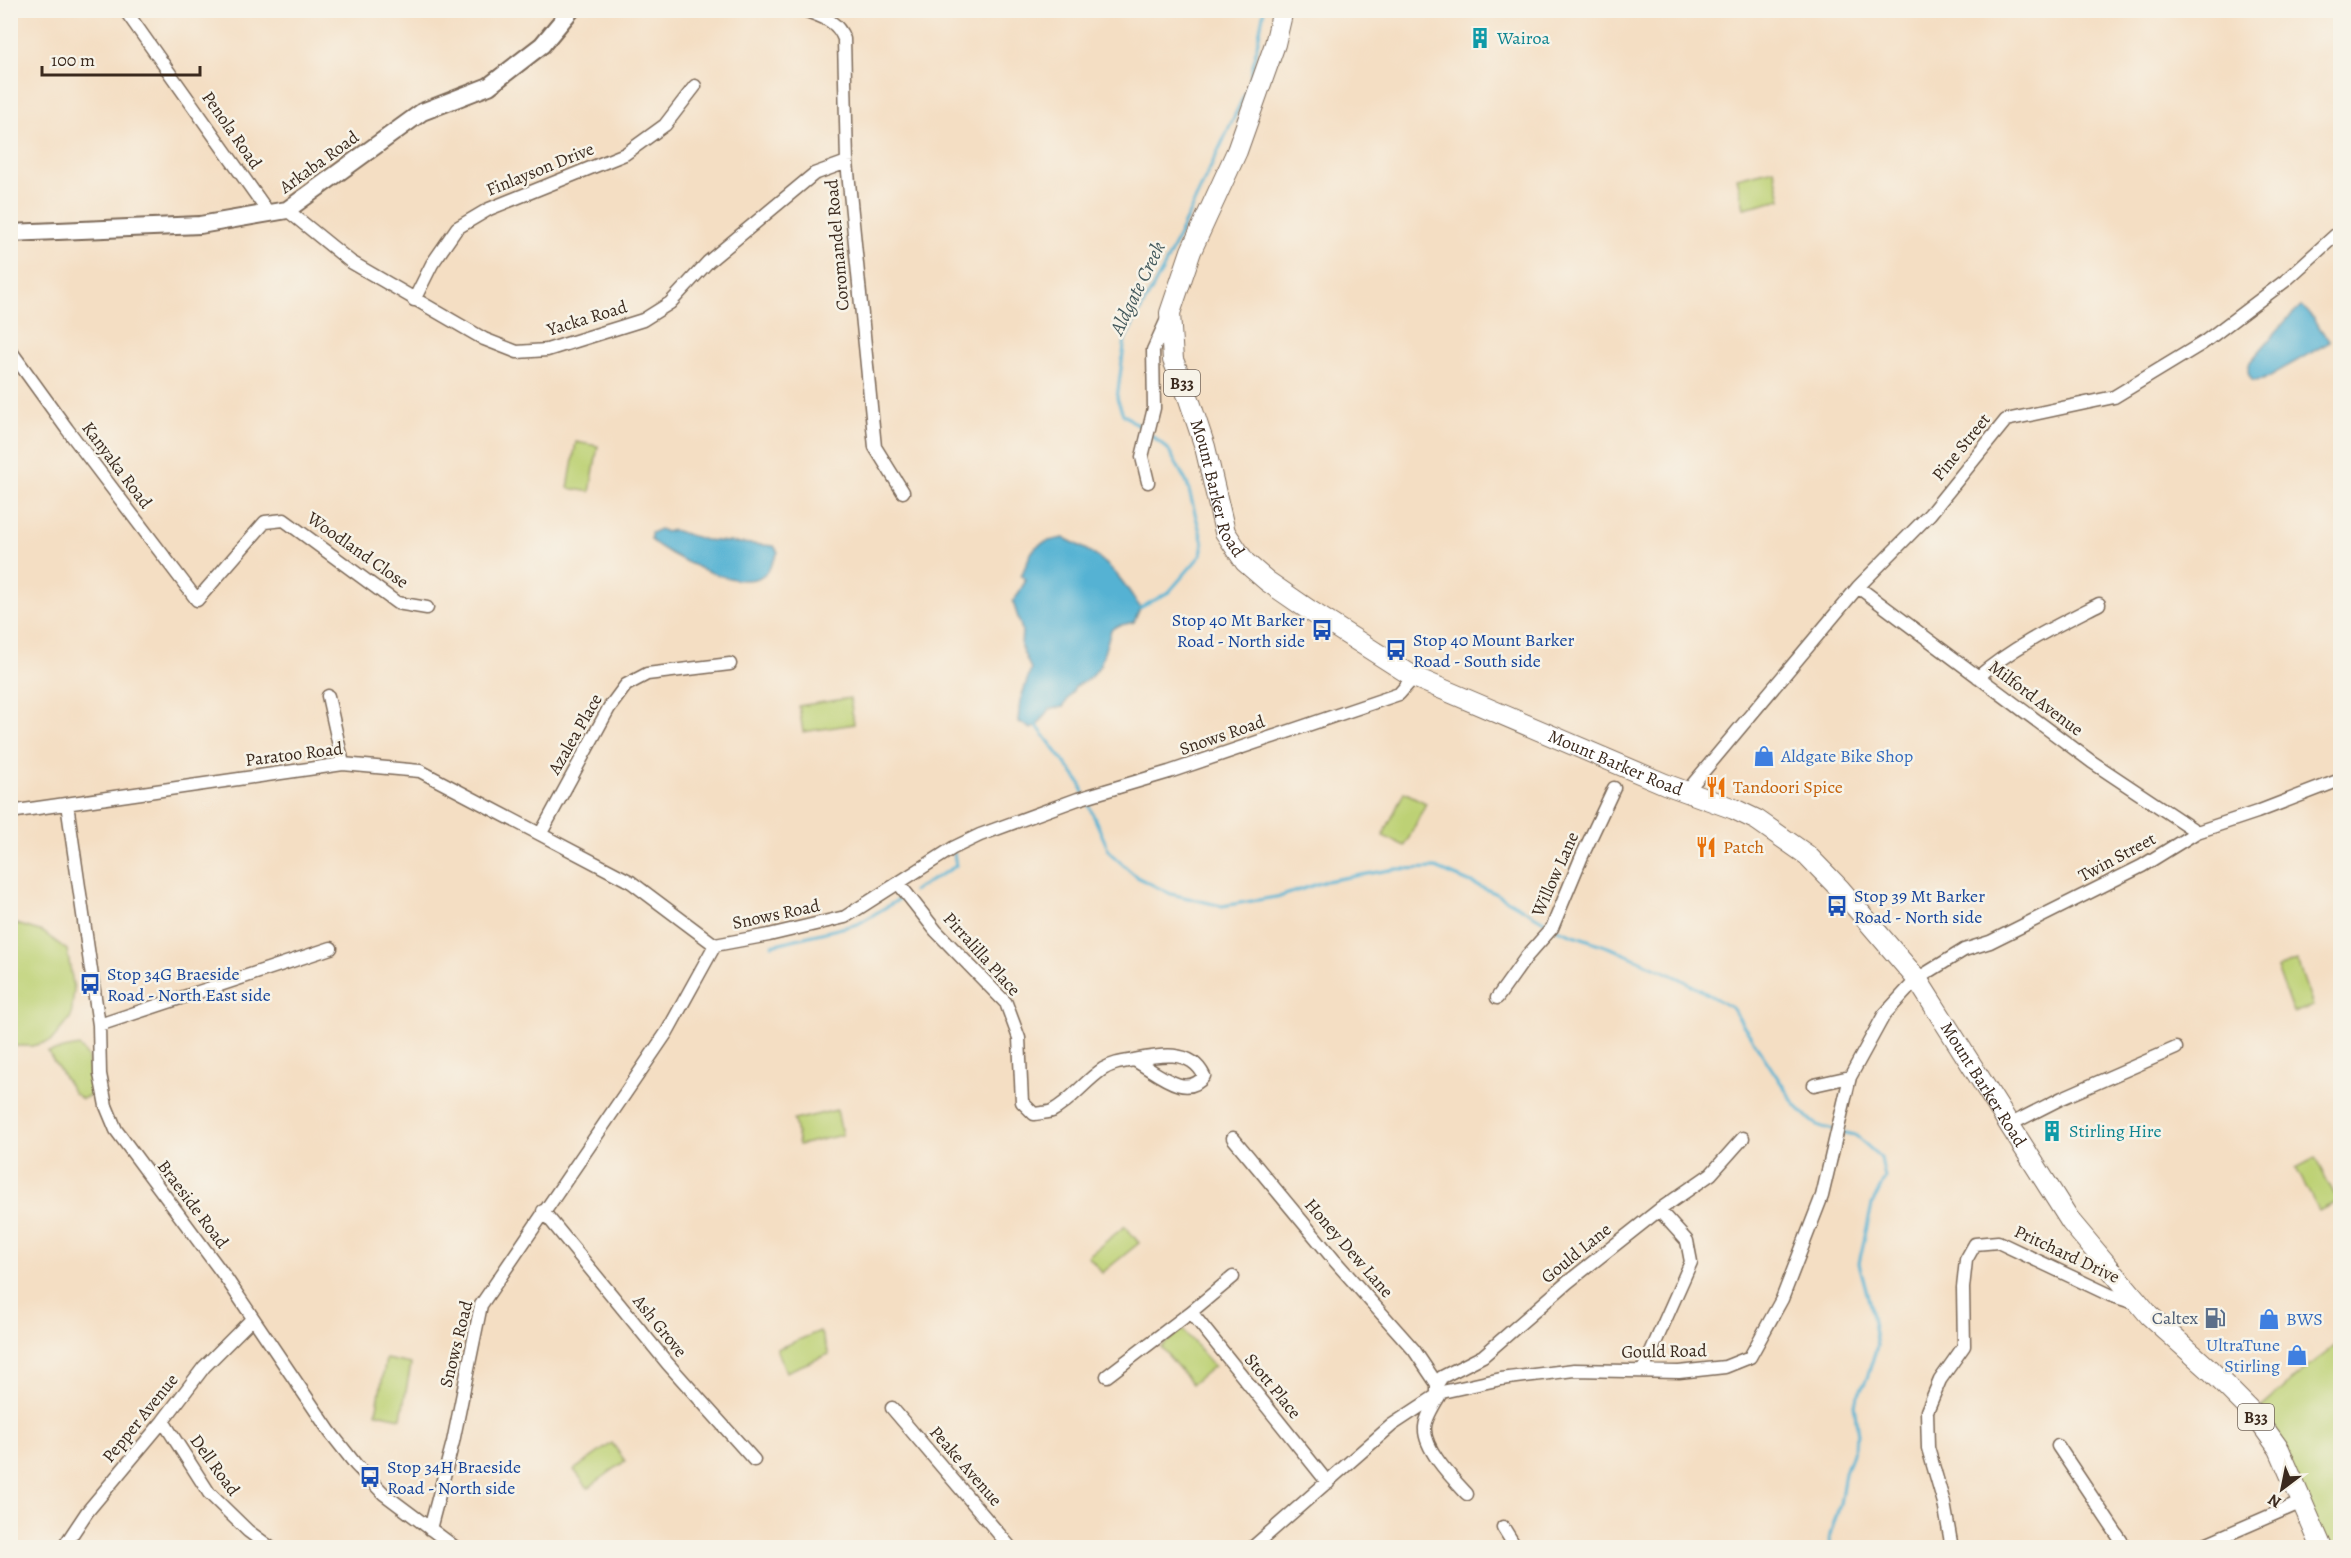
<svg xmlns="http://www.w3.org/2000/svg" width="2351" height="1558" viewBox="0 0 2351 1558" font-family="Alegreya,serif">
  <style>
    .green { fill: #bdd174; stroke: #7c7e49; stroke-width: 1.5 }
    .water { fill: #54b2d3; stroke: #486e78; stroke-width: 1.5 }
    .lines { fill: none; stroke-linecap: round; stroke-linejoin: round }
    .stream { stroke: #54b2d3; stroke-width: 3 }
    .street-casing { stroke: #7c6958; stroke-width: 15 }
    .secondary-casing { stroke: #7c6958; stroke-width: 20 }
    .primary-casing { stroke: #7c6958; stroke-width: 22 }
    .street { stroke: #fff; stroke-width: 12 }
    .secondary { stroke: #fff; stroke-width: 16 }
    .primary { stroke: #fff; stroke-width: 20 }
    .labels { text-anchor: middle; stroke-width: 5; stroke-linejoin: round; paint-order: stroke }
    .shield { fill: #f7f3e8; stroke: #73665b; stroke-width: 1.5 }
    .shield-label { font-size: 16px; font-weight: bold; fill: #3b2a1e }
    .culture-label { font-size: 18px; fill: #0d838f; stroke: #f7f3e8; text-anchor: start }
    .street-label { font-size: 18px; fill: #3b2a1e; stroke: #f7f3e8 }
    .transit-label { font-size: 18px; fill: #164399; stroke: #f7f3e8; text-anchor: start }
    .shop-label { font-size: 18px; fill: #366cbe; stroke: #f7f3e8; text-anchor: start }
    .food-label { font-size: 18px; fill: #c56008; stroke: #f7f3e8; text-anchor: start }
    .service-label { font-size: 18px; fill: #4e5e75; stroke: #f7f3e8; text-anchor: end }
    .water-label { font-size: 20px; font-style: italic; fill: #445a5d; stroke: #f7f3e8 }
  </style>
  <rect width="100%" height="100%" fill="#f7f3e8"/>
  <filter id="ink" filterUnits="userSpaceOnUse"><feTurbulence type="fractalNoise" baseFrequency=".0167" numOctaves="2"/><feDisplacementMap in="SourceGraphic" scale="12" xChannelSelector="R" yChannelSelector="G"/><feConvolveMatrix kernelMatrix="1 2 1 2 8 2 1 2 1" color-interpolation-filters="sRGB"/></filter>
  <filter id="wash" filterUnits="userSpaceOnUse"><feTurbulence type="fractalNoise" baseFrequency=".008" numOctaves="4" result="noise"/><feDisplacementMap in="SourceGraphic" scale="24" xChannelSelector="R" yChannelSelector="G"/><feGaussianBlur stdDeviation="1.35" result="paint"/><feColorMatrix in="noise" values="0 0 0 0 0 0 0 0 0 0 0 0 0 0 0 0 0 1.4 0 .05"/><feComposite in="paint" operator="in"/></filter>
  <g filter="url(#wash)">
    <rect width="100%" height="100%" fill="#f4dec3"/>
    <!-- green -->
    <path class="green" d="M1774,169L1781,199L1744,208L1737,178Z
      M576,442L598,446L590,492L568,488Z
      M850,698L854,724L803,732L799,706Z
      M1404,792L1426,803L1405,846L1383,836Z
      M10,922L43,932L67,950L74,989L71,1017L51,1041L32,1046H11Z
      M2297,961L2313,1006L2293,1013L2277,968Z
      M79,1046L88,1057L92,1095L82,1099L74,1093L48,1052Z
      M837,1110L842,1135L799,1145L794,1120Z
      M2315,1158L2338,1201L2319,1211L2296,1168Z
      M1125,1226L1139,1243L1102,1273L1088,1256Z
      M1182,1329L1214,1366L1192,1384L1161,1347Z
      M820,1331L829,1354L786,1372L777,1349Z
      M2340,1342V1547H2322L2254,1414L2309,1366Z
      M386,1359L411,1364L401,1418L376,1413Z
      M612,1443L625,1461L588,1488L574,1470Z"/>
    <!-- water -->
    <path class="water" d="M2301,306L2308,312L2330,342L2263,380L2253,381C2247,375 2247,370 2250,362L2289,317Z
      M660,529L666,532L673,530L705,540L774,546L778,552C773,562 769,573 758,578C732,588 671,557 651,540V533Z
      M1064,538C1103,556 1118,571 1140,608L1134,622L1117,626L1111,630L1100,666L1091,677L1075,687L1063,707L1050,709L1037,726L1031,729L1018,721L1020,701L1031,669L1021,647L1022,630L1013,602L1025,582L1024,577L1021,576C1034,548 1030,543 1064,538Z"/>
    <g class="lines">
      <!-- stream -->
      <path class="stream" d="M1146,431L1123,414L1117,398L1125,339L1163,269L1249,85L1264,10
        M1140,608L1169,592L1201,555L1203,543L1187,483L1168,449L1151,435
        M1037,726L1080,783L1083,793
        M1086,799L1110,853L1137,877L1171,894L1222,906L1282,896L1326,881L1396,869L1436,868L1495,893L1551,925
        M913,891L956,866L954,853
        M1557,929L1616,950L1679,978L1732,1008L1796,1106L1811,1121L1822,1127L1834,1130
        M772,945L858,924L901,898
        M1830,1548V1535L1840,1504L1845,1473L1858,1435L1854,1404L1867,1378L1877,1346L1870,1305L1859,1263L1872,1205L1885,1178L1881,1158L1855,1135L1841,1132"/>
    </g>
  </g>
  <g filter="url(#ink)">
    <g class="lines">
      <defs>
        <path id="street" d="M125,10L268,212
          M804,10C822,17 837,20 844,39L847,162L875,447L903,492
          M287,210L351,262L484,339L517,352L547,350L643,320L670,303L708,262L814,174L847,162
          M414,300L432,264L457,228L489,209L625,154L665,125L695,86
          M10,350L67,429L197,600L265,522L284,520L397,603L427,608
          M1148,482L1142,457L1154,408L1153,350L1168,317
          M1858,587L2092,762L2197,832
          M1978,677C2014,646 2058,625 2099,604
          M328,696L343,764
          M1687,791L1858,587L1930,514L2006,420L2114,397L2203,343L2285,281L2340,231
          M67,804L99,1025L100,1074L106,1106L116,1130L226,1278L330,1432L356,1465L384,1494L456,1548
          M10,812L343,764L420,771L631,882L715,945
          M541,833L609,708L626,685L647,674L730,664
          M899,884L936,931L1006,1003L1019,1038L1022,1102L1034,1114C1039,1113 1047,1113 1052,1111C1071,1101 1085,1081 1103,1069C1113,1063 1122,1062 1134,1060C1158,1055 1191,1048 1204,1076C1186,1101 1155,1071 1134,1060
          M1497,998L1527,956L1552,928L1582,856L1614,788
          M99,1025L331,948
          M1814,1085L1850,1077
          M2009,1125L2062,1098L2176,1048
          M1233,1138L1335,1261L1414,1350L1437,1384
          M543,1211L668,1364L754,1460
          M1191,1312L1233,1277
          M1643,1370L1691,1262L1687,1241L1659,1210
          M1107,1376L1191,1312L1328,1483
          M1441,1393C1435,1403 1426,1416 1425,1427C1423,1449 1453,1479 1467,1494
          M1437,1394V1384L1442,1377L1483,1356L1568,1282L1659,1210L1711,1174L1743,1138
          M892,1408L1011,1548
          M163,1421L209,1493L248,1531L271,1548
          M2058,1446L2126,1548
          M1503,1527L1516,1548
          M430,1529L453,1442L481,1305L667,1032L715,945L769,935L845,917L953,848L980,835L1078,799L1169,772L1399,694L1414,677
          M63,1548L87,1512L163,1421L204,1367L252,1319
          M1252,1548L1392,1425L1442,1392L1501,1379L1574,1370L1679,1372L1725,1367L1750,1357L1782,1299L1822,1196L1850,1077L1884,1015L1917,979L1964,950L1990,942L2142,866L2197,832L2257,812L2340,780
          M1952,1548L1944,1503L1928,1448L1927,1411L1940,1380L1964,1346L1963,1288L1966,1260L1975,1244L1998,1242L2110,1295L2138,1304
          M2196,1548L2302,1502"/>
        <path id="secondary" d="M10,233L200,225L287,210L422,112L489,86L542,45L571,10"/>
        <g id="primary">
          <path id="s1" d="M1283,10L1275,44L1237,151L1191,251L1170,313L1173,360L1189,399L1205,447L1225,532L1245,562L1267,581L1309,610L1414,677L1665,784L1734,809L1757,820L1807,855L1840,889L1917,979L2071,1222L2149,1315L2210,1370L2254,1414L2279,1449L2322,1548"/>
        </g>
      </defs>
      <!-- street casing -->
      <use href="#street" class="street-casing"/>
      <!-- secondary casing -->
      <use href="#secondary" class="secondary-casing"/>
      <!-- primary casing -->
      <use href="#primary" class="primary-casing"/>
      <!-- street -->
      <use href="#street" class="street"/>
      <!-- secondary -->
      <use href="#secondary" class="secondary"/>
      <!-- primary -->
      <use href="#primary" class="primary"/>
    </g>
  </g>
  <!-- icons -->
  <defs>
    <symbol id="building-bare" viewBox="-9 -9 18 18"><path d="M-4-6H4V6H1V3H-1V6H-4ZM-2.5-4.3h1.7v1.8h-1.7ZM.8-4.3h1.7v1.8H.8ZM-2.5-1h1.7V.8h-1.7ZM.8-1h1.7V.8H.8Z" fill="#0f9aa8" stroke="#f7f3e8" stroke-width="2.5" paint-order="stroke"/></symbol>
    <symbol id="bus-bare" viewBox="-9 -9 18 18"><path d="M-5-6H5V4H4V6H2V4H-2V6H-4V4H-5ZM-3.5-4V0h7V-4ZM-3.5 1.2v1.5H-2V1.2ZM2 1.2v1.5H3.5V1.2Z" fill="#1a4fb4" stroke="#f7f3e8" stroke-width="2.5" paint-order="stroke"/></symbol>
    <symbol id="shop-bare" viewBox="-9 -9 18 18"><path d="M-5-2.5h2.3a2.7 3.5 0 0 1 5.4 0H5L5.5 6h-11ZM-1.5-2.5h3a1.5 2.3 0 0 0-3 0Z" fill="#3f7fe0" stroke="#f7f3e8" stroke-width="2.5" paint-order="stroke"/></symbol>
    <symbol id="restaurant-bare" viewBox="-9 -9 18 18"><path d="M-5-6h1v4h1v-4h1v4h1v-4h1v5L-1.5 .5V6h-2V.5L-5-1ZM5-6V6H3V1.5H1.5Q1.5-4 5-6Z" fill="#e8710a" stroke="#f7f3e8" stroke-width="2.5" paint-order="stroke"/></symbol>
    <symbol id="fuel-bare" viewBox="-9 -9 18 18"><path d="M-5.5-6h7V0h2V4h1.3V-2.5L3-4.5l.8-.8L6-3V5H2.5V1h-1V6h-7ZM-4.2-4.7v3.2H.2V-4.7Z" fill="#5c6f8a" stroke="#f7f3e8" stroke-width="2.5" paint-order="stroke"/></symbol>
  </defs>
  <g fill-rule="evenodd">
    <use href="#building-bare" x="1465" y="23" width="30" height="30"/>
    <use href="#bus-bare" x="1307" y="615" width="30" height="30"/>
    <use href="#bus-bare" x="1381" y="635" width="30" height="30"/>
    <use href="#shop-bare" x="1749" y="741" width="30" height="30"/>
    <use href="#restaurant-bare" x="1701" y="772" width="30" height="30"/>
    <use href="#restaurant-bare" x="1691" y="832" width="30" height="30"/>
    <use href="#bus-bare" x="1822" y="891" width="30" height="30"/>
    <use href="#bus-bare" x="75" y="969" width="30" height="30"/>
    <use href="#building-bare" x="2037" y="1116" width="30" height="30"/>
    <use href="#fuel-bare" x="2200" y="1303" width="30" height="30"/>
    <use href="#shop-bare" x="2254" y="1304" width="30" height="30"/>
    <use href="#shop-bare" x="2282" y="1340" width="30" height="30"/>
    <use href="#bus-bare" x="355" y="1462" width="30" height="30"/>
  </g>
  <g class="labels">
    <!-- shield labels -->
    <g class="shield">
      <rect x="1164" y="370" width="36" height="26" rx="4.5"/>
      <rect x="2238" y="1404" width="36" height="26" rx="4.5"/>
    </g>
    <g class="shield-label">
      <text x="1182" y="389">B33</text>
      <text x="2256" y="1423">B33</text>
    </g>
    <!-- culture labels -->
    <g class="culture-label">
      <text x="1497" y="44">Wairoa</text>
      <text x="2069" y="1137">Stirling Hire</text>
    </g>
    <!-- street labels -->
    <g class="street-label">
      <text transform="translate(232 130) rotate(55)" y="6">Penola Road</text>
      <text transform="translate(319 162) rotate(-36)" y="6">Arkaba Road</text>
      <text transform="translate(540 169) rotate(-22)" y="6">Finlayson Drive</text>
      <text transform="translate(837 245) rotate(-95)" y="6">Coromandel Road</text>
      <text transform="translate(587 318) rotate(-17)" y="6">Yacka Road</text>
      <text transform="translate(1961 447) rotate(-51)" y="6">Pine Street</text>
      <text transform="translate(117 465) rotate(53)" y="6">Kanyaka Road</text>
      <text dy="6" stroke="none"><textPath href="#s1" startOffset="507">Mount Barker Road</textPath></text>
      <text transform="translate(358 550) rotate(35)" y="6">Woodland Close</text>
      <text transform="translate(2036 698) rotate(37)" y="6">Milford Avenue</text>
      <text transform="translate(575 734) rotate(-60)" y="6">Azalea Place</text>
      <text transform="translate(1222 735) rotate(-19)" y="6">Snows Road</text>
      <text transform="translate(294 754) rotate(-7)" y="6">Paratoo Road</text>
      <text dy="6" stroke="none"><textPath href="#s1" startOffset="1011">Mount Barker Road</textPath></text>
      <text transform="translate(2117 857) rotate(-28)" y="6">Twin Street</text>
      <text transform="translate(1555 874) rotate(-66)" y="6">Willow Lane</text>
      <text transform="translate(776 914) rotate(-12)" y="6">Snows Road</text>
      <text transform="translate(982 954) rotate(48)" y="6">Pirralilla Place</text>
      <text dy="6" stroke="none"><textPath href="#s1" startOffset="1515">Mount Barker Road</textPath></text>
      <text transform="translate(193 1204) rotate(53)" y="6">Braeside Road</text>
      <text transform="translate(1349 1248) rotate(49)" y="6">Honey Dew Lane</text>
      <text transform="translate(1576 1253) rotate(-39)" y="6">Gould Lane</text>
      <text transform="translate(2067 1254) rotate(25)" y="6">Pritchard Drive</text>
      <text transform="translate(660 1326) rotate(51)" y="6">Ash Grove</text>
      <text transform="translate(456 1344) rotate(-76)" y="6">Snows Road</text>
      <text transform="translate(1664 1351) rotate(-1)" y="6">Gould Road</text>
      <text transform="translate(1273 1386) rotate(51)" y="6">Stott Place</text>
      <text transform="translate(140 1418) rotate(-51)" y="6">Pepper Avenue</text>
      <text transform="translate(215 1465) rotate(54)" y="6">Dell Road</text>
      <text transform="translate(966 1466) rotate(49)" y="6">Peake Avenue</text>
    </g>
    <!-- transit labels -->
    <g class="transit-label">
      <text x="1305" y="626" text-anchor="end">Stop 40 Mt Barker<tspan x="1305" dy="21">Road - North side</tspan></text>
      <text x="1413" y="646">Stop 40 Mount Barker<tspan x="1413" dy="21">Road - South side</tspan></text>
      <text x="1854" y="902">Stop 39 Mt Barker<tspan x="1854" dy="21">Road - North side</tspan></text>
      <text x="107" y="980">Stop 34G Braeside<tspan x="107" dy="21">Road - North East side</tspan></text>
      <text x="387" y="1473">Stop 34H Braeside<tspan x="387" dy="21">Road - North side</tspan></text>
    </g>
    <!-- shop labels -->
    <g class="shop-label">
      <text x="1781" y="762">Aldgate Bike Shop</text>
      <text x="2286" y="1325">BWS</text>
      <text x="2280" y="1351" text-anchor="end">UltraTune<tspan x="2280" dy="21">Stirling</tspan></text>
    </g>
    <!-- food labels -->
    <g class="food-label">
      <text x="1733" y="793">Tandoori Spice</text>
      <text x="1723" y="853">Patch</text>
    </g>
    <!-- service labels -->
    <g class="service-label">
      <text x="2198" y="1324">Caltex</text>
    </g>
    <!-- water labels -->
    <g class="water-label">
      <text transform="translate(1137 288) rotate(-64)" y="7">Aldgate Creek</text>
    </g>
  </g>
  <!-- margin -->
  <rect width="2351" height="1558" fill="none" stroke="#f7f3e8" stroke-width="36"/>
  <!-- north arrow -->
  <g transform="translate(2282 1489) rotate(212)" stroke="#f7f3e8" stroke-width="4.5" paint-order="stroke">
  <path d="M0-4.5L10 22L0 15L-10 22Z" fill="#3b2a1e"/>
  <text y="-9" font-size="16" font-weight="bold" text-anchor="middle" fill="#3b2a1e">N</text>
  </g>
  <!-- scale -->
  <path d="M42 66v9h158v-9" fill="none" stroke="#3b2a1e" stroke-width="3"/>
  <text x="51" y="66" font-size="18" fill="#3b2a1e" stroke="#f7f3e8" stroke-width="4.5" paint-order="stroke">100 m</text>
</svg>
